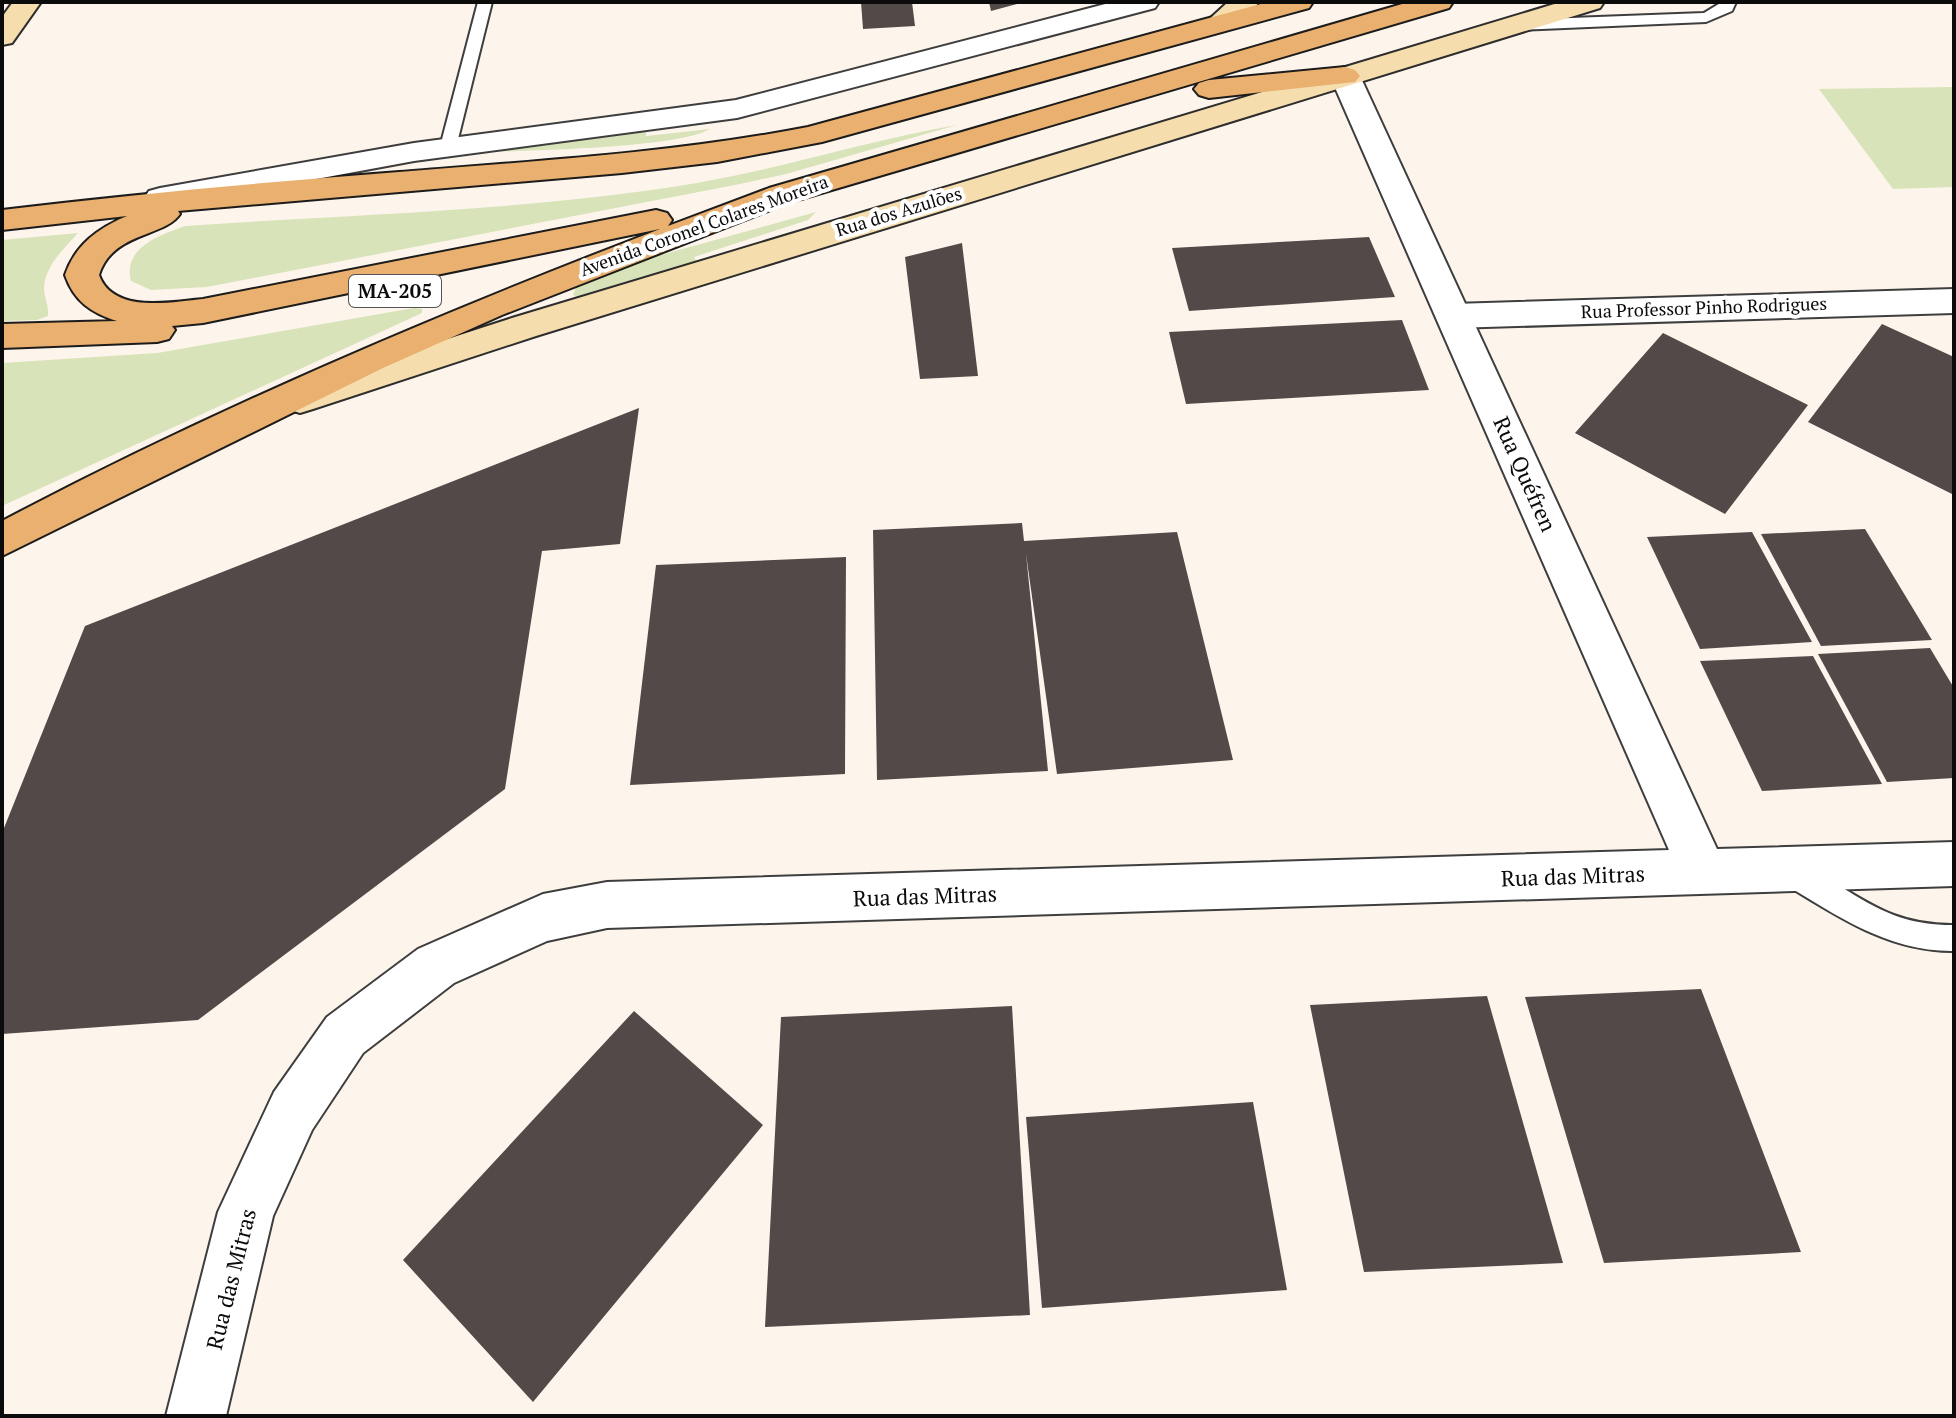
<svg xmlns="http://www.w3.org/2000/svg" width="1956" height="1418" viewBox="0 0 1956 1418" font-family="'PT Serif',serif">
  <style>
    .green { fill: #d8e3b9 }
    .building { fill: #524a49 }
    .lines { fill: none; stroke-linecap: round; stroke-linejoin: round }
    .service-casing { stroke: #3e3e3e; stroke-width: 4 }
    .minor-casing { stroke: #3e3e3e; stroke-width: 4 }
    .tertiary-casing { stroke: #3e3e3e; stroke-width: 4 }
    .secondary-casing { stroke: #2d2d2d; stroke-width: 4 }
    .primary-casing { stroke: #1c1c1c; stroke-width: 4 }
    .service { fill: #fff; fill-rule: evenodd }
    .minor { fill: #fff; fill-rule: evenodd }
    .tertiary { fill: #fff; fill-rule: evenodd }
    .secondary { fill: #f6ddad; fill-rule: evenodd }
    .primary { fill: #eab06f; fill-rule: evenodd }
    .labels { text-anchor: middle; stroke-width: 8; stroke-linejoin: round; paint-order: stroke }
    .far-street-label { font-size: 18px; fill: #0b0b0b; stroke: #fff }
    .shield { fill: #fff; stroke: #545454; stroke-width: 2 }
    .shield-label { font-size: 20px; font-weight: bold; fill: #0b0b0b }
    .street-label { font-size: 22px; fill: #0b0b0b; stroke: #fff }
  </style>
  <rect width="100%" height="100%" fill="#fdf5eb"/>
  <!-- green -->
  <path class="green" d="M1954,87V187L1893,189L1819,89Z
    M957,125L786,174L740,184L207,287L151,290L131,281C122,248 160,235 185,226C355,214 528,211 697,183C785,168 869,140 957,125Z
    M646,128V136L710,129C678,148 536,150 492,152L494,148Z
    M816,212L808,220L694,257L700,266L582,300L573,295L577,285L650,258Z
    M78,233C64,249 44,266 44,290C45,299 49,307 48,316L37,320L2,321V240Z
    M414,308L422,309V313L2,506V363L157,353Z"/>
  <!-- building -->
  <path class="building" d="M861,2H912L915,26L863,29Z
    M989,2H1021V3L991,11Z
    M1369,237L1395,297L1189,311L1172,248Z
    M962,243L978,376L920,379L905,257Z
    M1402,320L1429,390L1186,404L1169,332Z
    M1882,324L1954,357V495L1808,422Z
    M1663,333L1808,405L1725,514L1575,433Z
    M639,408L620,544L542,551L505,789L198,1020L2,1034V833L85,626Z
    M1022,523L1024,541L1177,532L1233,760L1057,774L1026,554L1048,771L877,780L873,530Z
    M1865,529L1932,640L1821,646L1761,534Z
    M1752,532L1812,642L1700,649L1647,537Z
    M846,557L845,774L630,785L656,565Z
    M1930,648L1954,688V778L1887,782L1818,654Z
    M1813,656L1882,784L1762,791L1700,661Z
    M1701,989L1801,1252L1604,1263L1525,997Z
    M1487,996L1563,1263L1364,1272L1310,1005Z
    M1012,1006L1030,1315L765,1327L781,1017Z
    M634,1011L763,1125L533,1402L403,1260Z
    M1253,1102L1287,1290L1042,1308L1026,1117Z"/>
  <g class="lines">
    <defs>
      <path id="service" d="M478,2H492L456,147L448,152L440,147Z
        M1722,2H1736L1732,11L1706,22L1520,30L1512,25L1520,20L1704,13Z
        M1792,862C1854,886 1879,926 1954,925V951C1889,952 1837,916 1783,883L1779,874L1783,865Z"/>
      <path id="minor" d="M1954,289V313L1453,328L1441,324L1436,316L1441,308L1453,304Z"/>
      <path id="tertiary" d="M1113,2H1159L1155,8L737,118L414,161L160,208L149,205L144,198L149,191L160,188L414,143L736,100Z
        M1345,67L1355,70L1360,76L1717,849L1954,842V886L607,928L547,941L454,983L363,1053L312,1130L273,1216L226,1416H166L218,1212L274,1092L327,1017L418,949L543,894L607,882L1669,850L1330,76L1335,70Z"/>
      <path id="secondary" d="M13,2H41L12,43L2,45V17Z
        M1228,2H1259C1247,18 1227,36 1207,31L1203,25Z
        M1561,2H1604L1600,8L536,336L313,409L300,413L287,409L282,400L287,391L512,318Z"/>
      <path id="primary" d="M1268,2H1313L1309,8L822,142L717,162L622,173L178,211L180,214C165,237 112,232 99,275C113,314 171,302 203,299L656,210L667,213L672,220L668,226L769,188L1409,2H1453L1449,8L791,202L502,315L383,368L2,556V521C214,409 436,315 660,229L203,323L172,326L175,330L169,339L157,342L2,348V324L117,321C91,313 74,301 65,275C75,245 98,228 127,216L2,230V210C134,194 267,182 399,172C536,161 673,153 808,127Z
        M1345,67L1355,70L1360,76L1355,82L1209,98L1199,95L1194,89L1199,83L1209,80Z"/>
    </defs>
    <!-- service casing -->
    <use href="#service" class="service-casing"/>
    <!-- minor casing -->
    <use href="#minor" class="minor-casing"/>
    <!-- tertiary casing -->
    <use href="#tertiary" class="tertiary-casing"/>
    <!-- secondary casing -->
    <use href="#secondary" class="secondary-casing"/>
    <!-- primary casing -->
    <use href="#primary" class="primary-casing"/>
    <!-- service -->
    <use href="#service" class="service"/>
    <!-- minor -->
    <use href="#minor" class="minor"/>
    <!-- tertiary -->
    <use href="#tertiary" class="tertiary"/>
    <!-- secondary -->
    <use href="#secondary" class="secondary"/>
    <!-- primary -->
    <use href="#primary" class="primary"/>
  </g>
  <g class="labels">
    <!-- far-street labels -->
    <g class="far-street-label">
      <text transform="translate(899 212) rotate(-17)" y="6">Rua dos Azulões</text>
      <text transform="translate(704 226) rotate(-20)" y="6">Avenida Coronel Colares Moreira</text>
      <text transform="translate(1704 308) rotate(-2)" y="6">Rua Professor Pinho Rodrigues</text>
    </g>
    <!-- shield labels -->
    <rect class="shield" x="349" y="275" width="92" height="32" rx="6"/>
    <g class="shield-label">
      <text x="395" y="298">MA-205</text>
    </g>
    <!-- street labels -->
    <g class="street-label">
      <text transform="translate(1525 474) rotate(66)" y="8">Rua Quéfren</text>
      <text transform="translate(1573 876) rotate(-2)" y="8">Rua das Mitras</text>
      <text transform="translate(925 896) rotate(-2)" y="8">Rua das Mitras</text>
      <text transform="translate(231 1279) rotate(-76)" y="8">Rua das Mitras</text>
    </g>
  </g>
  <!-- border -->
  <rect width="1956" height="1418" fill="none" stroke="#0b0b0b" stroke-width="8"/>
</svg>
